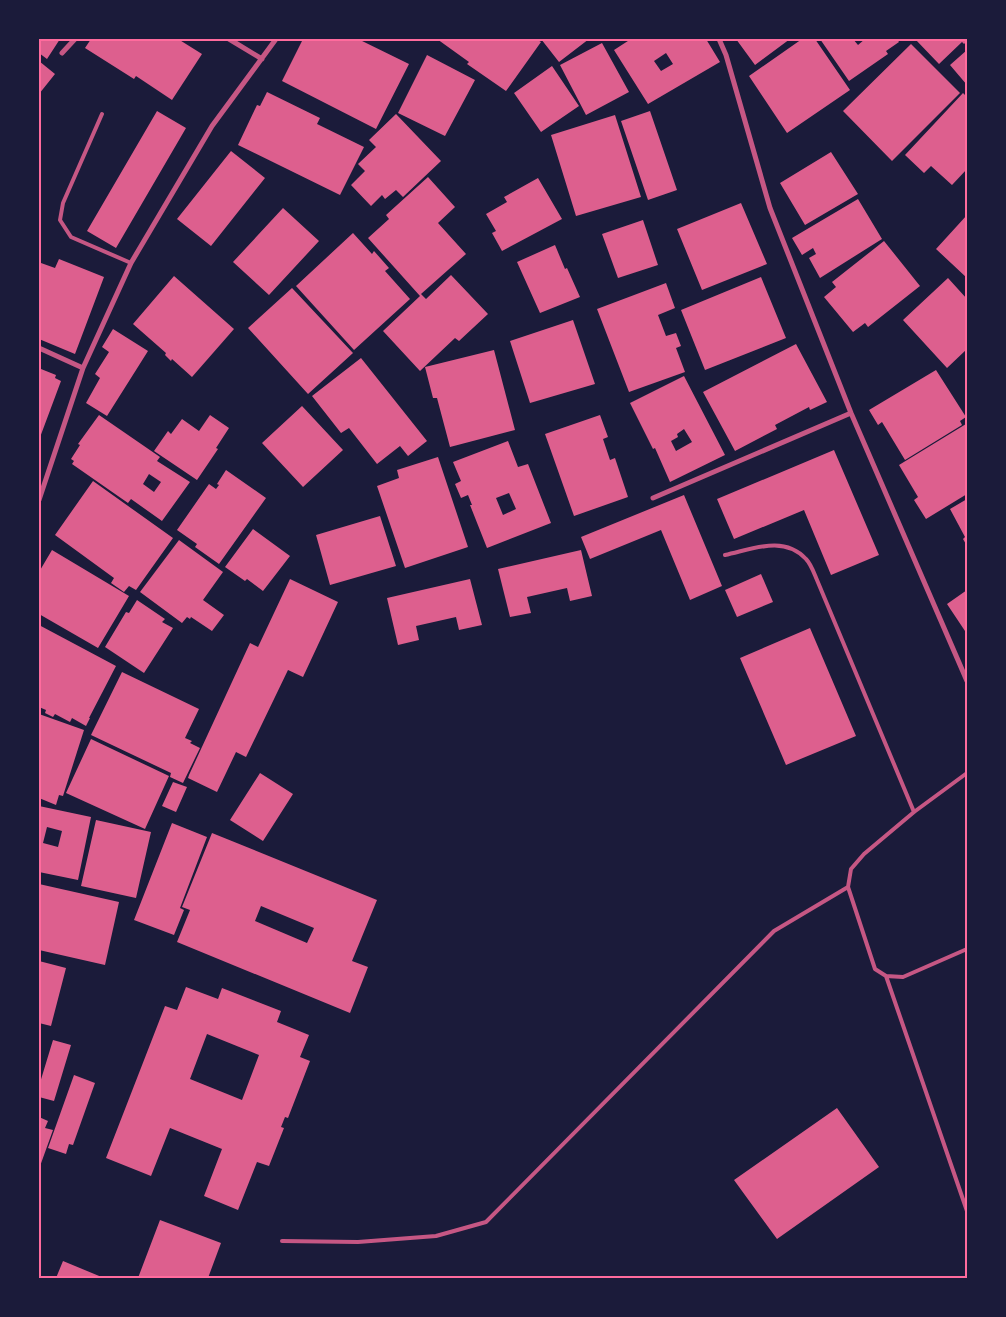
<svg xmlns="http://www.w3.org/2000/svg" width="1006" height="1317" viewBox="0 0 1006 1317" font-family="'Varela Round',sans-serif">
  <style>
    .building { fill: #dd5f8e; fill-rule: evenodd }
    .lines { fill: none; stroke-linecap: round; stroke-linejoin: round }
    .service { stroke: #c65784; stroke-width: 4 }
    .minor { stroke: #c65784; stroke-width: 5 }
    .neatline { fill: none; stroke: #ff6b9d; stroke-width: 2 }
  </style>
  <rect width="100%" height="100%" fill="#1b1b3a"/>
  <!-- building -->
  <path class="building" d="M39,39H60L47,59L39,53Z
    M91,39H178L202,54L172,100L136,76L134,79L85,48Z
    M303,39H358L409,64L376,129L282,81Z
    M437,39H536L541,42L506,91L467,64L469,62Z
    M541,39H589L559,62Z
    M631,39H706L720,62L648,104L614,50ZM666,53L673,64L661,71L654,61Z
    M736,39H790L755,65Z
    M802,39H815L850,90L787,133L749,76Z
    M820,39H853L858,45L865,39H897L899,42L886,51L888,54L849,81Z
    M915,39H967V41L964,44L962,42L939,64Z
    M602,43L629,92L586,115L560,65Z
    M911,44L960,93L892,161L843,111Z
    M967,50V85L950,65Z
    M427,55L475,80L445,136L398,113Z
    M39,61L55,74L39,94Z
    M552,66L579,106L541,132L514,93Z
    M267,92L320,118L317,124L364,147L340,195L238,145L257,105L260,106Z
    M963,93L967,97V169L952,185L931,166L924,173L905,155Z
    M157,111L186,128L116,248L87,231Z
    M650,111L677,190L648,200L621,121Z
    M396,114L441,161L403,197L396,190L385,199L382,195L371,206L351,185L365,171L358,164L376,147L369,140Z
    M615,115L641,197L576,216L551,135Z
    M231,151L265,178L211,246L177,219Z
    M831,152L858,194L805,225L780,183Z
    M428,177L455,207L438,223L466,254L421,294L426,299L451,275L488,314L459,341L455,338L420,371L383,331L420,296L368,238L389,219L386,215Z
    M538,178L562,219L502,251L492,233L496,231L486,214L507,202L504,197Z
    M858,199L882,239L820,278L809,258L816,254L813,248L802,255L792,238Z
    M741,203L767,264L702,290L677,229Z
    M283,208L319,241L269,295L233,262Z
    M967,215V278L936,249Z
    M643,220L658,265L618,278L602,234Z
    M353,233L372,254L374,251L389,268L385,271L410,299L354,350L296,286Z
    M884,241L920,286L868,327L865,323L853,332L824,297L836,287L832,282Z
    M555,245L565,269L567,268L580,297L540,313L517,262Z
    M59,259L104,277L75,354L39,339V269L41,263L55,268Z
    M174,276L234,329L192,377L172,359L171,361L165,355L166,353L133,324Z
    M761,277L786,338L705,370L681,310Z
    M948,278L967,299V349L947,368L903,320Z
    M666,283L675,308L658,315L666,336L676,333L681,346L676,348L685,372L629,392L597,309Z
    M292,288L353,353L308,394L248,328Z
    M573,320L595,384L530,403L510,341Z
    M113,329L148,351L107,416L86,403L100,378L95,374L109,352L102,347Z
    M796,344L827,402L810,410L809,407L775,425L777,429L735,451L703,392Z
    M494,350L515,430L450,447L437,398H433L425,367Z
    M361,358L427,441L408,456L400,446L377,464L349,428L341,433L312,396Z
    M41,369L56,375L55,378L61,381L39,440V372Z
    M936,370L966,417L960,421L962,425L905,460L882,422L878,425L869,410Z
    M684,376L725,455L670,482L655,448L653,449L630,403ZM684,429L692,442L676,451L671,441L678,437L677,434Z
    M302,406L343,450L303,487L262,443Z
    M99,415L160,457L157,461L190,482L162,521L131,499L128,503L72,464L74,461L71,459L80,445L78,444ZM149,474L161,482L154,492L143,484Z
    M210,415L229,428L216,448L218,449L197,480L154,451L168,431L171,434L182,419L199,431Z
    M600,415L608,437L603,439L610,460L615,458L628,497L574,516L545,434Z
    M966,424L967,427V494L926,519L914,500L918,497L899,465Z
    M508,441L518,467L528,464L551,523L487,548L470,505H472L468,495L461,498L455,484L461,481L453,462ZM509,493L516,509L503,515L496,498Z
    M834,450L879,555L831,575L804,510L734,539L717,499Z
    M438,457L468,547L405,568L377,486L399,478L397,470Z
    M226,470L266,498L219,564L195,547L197,544L177,530L209,484L216,489L219,485L217,484Z
    M93,481L173,538L136,590L129,586L124,592L111,583L114,578L55,535Z
    M684,495L722,586L690,600L661,530L590,559L581,537Z
    M967,499V546L963,539L965,537L950,509Z
    M380,516L396,566L330,585L316,535Z
    M253,529L290,556L263,591L247,579L245,581L225,567Z
    M179,540L223,572L203,600L224,615L212,631L191,617L190,619L187,617L182,623L140,592Z
    M52,550L129,596L98,648L39,614V572Z
    M581,550L592,596L570,601L567,588L527,597L531,613L510,617L498,569Z
    M761,574L773,602L737,617L725,590Z
    M290,579L338,602L303,677L288,670L246,757L236,752L217,792L188,778L189,775L250,643L258,647Z
    M470,579L482,625L459,630L456,617L416,626L419,640L398,645L387,598Z
    M967,590V634L947,604Z
    M137,600L165,619L162,622L173,628L144,673L105,647L126,612L129,613Z
    M39,625L116,666L89,718H90L86,726L72,718L70,722L55,714L53,717L45,713L46,710L39,707Z
    M810,628L856,736L786,765L740,658Z
    M122,672L199,709L185,738L192,741L190,743L200,748L183,783L170,777L171,773L91,735Z
    M39,714L84,730L63,796L59,795L56,805L39,798Z
    M91,739L169,776L145,829L66,793Z
    M260,773L293,794L263,841L230,820Z
    M173,782L187,787L176,812L162,806Z
    M39,806L91,817L78,880L39,872ZM47,827L62,831L58,847L43,843Z
    M96,820L151,832L136,898L81,886Z
    M172,823L207,837L180,908L184,910L174,935L134,920Z
    M212,833L377,900L352,961L368,967L350,1013L177,942L190,910L182,907ZM261,906L314,928L307,943L255,921Z
    M39,884L119,902L105,965L39,950Z
    M39,961L66,968L51,1026L39,1023Z
    M186,987L218,999L222,988L281,1011L277,1022L309,1035L300,1057L310,1061L288,1118L285,1117L281,1127L284,1128L269,1166L257,1162L238,1210L204,1196L222,1149L170,1128L151,1176L106,1158L165,1006L177,1010ZM207,1034L259,1055L242,1100L190,1079Z
    M53,1040L71,1045L54,1101L39,1097V1086Z
    M74,1075L95,1083L73,1145L69,1144L66,1154L48,1148Z
    M837,1108L879,1167L777,1239L734,1180Z
    M39,1117L48,1121L45,1128L53,1130L39,1169Z
    M160,1220L221,1243L208,1278H138Z
    M63,1261L104,1278H56Z"/>
  <g class="lines">
    <!-- service -->
    <path class="service" d="M102,114L63,203L60,220L71,237L131,263
      M725,555C753,549 784,535 806,559C811,564 814,573 817,580L914,812
      M967,773L914,812L864,854L851,869L848,887L875,969L886,976L903,977L967,949
      M886,976L967,1211
      M282,1241L358,1242L436,1236L486,1222L774,931L848,887"/>
    <!-- minor -->
    <path class="minor" d="M229,39L262,59
      M719,39L726,55L770,208L851,413L967,681
      M62,53L75,39
      M39,348L83,368
      M653,498L851,413
      M39,500L83,368L131,263L212,126L276,39"/>
  </g>
  <!-- border -->
  <rect width="1006" height="1317" fill="none" stroke="#1b1b3a" stroke-width="80"/>
  <rect x="40" y="40" width="926" height="1237" class="neatline"/>
</svg>
